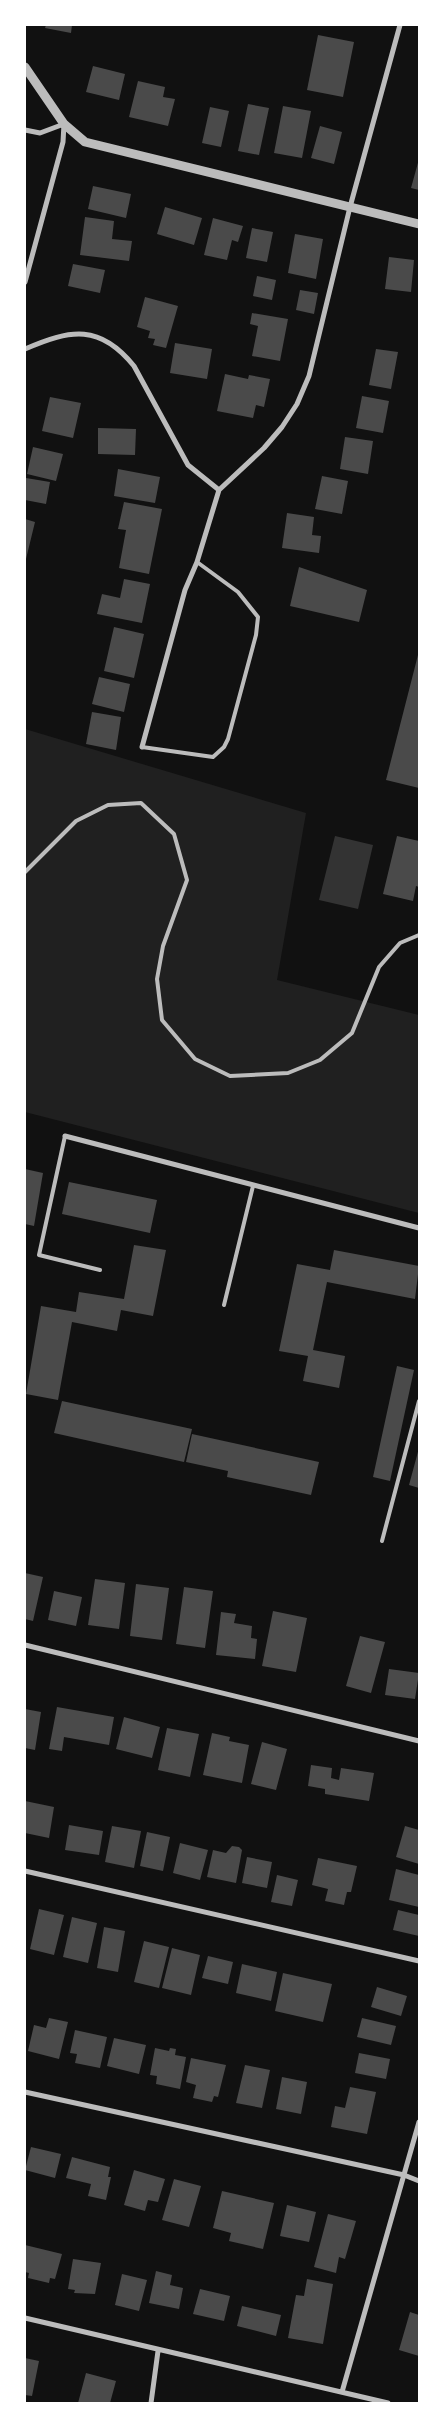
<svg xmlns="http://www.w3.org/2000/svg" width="444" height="2428" viewBox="0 0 444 2428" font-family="'Public Sans',sans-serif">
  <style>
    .green { fill: #202020 }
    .water { fill: #333 }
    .building { fill: #4a4a4a }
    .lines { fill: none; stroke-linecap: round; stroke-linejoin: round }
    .service { stroke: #bcbcbc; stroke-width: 4 }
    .minor { stroke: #bcbcbc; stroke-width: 5 }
    .tertiary { stroke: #bcbcbc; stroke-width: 9 }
  </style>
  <rect width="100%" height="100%" fill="#111"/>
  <!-- green -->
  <path class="green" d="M25,729L306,813L277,980L419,1015V1213L25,1112Z"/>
  <!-- water -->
  <path class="water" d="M335,836L373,845L358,909L319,900Z"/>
  <!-- building -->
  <path class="building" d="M46,25H72L71,33L45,28Z
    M318,35L354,42L343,97L307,90Z
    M93,66L125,74L119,100L86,92Z
    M138,81L165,87L163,97L175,99L168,126L129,117Z
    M248,104L269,108L259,155L238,151Z
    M283,106L311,111L302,158L274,153Z
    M210,107L229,111L221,147L202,143Z
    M320,126L342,132L334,164L311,158Z
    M419,159V190L411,188Z
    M93,186L131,194L126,218L88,209Z
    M165,207L202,218L194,245L157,234Z
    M85,217L114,221L112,239L132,241L129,261L80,255Z
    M213,218L243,226L238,242L232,240L227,260L204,255Z
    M252,228L273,232L267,262L246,258Z
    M295,234L323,239L316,279L288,273Z
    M389,257L414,260L411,292L385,289Z
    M73,264L105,270L100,293L68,286Z
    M257,276L276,280L272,300L253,296Z
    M300,290L318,293L314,314L296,310Z
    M145,297L178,306L166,348L153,345L155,339L148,338L150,331L137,327Z
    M252,313L288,319L280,361L252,356L258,326L250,324Z
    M175,343L212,349L207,379L170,373Z
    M376,349L398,352L391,389L369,385Z
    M225,374L248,379L249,375L270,379L264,407L256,405L253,418L217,411Z
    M362,396L389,401L383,433L356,428Z
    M50,397L81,403L73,438L42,431Z
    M98,428L136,429L135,455L98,454Z
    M345,437L373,441L368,474L340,469Z
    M33,447L63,454L56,481L27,474Z
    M118,469L160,477L155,503L114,496Z
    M322,476L348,481L342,514L315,509Z
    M26,478L50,482L46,504L25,500Z
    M124,502L162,509L149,574L119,568L126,530L118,529Z
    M287,513L314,517L312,535L321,536L319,553L282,548Z
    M25,519L35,522L26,559H25Z
    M299,567L367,590L359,622L290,606Z
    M124,579L150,584L142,623L97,614L102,594L120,598Z
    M114,627L144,634L134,678L104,671Z
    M419,651V788L386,780Z
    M99,677L130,684L124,712L92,704Z
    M92,712L121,717L116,750L86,744Z
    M397,836L419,841V887L416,886L413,901L383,894Z
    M25,1169L43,1173L34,1226L25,1224Z
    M69,1182L157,1200L150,1233L62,1214Z
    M134,1245L166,1250L153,1316L121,1310L117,1331L72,1322L58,1400L26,1394L41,1306L76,1312L79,1292L124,1299Z
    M334,1250L419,1266L415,1299L327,1282L313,1350L345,1356L339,1388L303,1381L308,1356L279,1351L297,1264L330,1270Z
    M397,1366L414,1370L390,1481L373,1477Z
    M62,1401L192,1429L184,1462L54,1433Z
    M192,1434L319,1462L311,1495L227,1477L228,1471L186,1462Z
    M419,1448V1488L409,1485Z
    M25,1573L43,1577L33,1621L25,1619Z
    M95,1579L125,1583L119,1629L88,1625Z
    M136,1584L169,1588L162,1640L130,1636Z
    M184,1587L213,1591L205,1648L176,1644Z
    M54,1591L82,1597L76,1626L48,1620Z
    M273,1611L307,1618L296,1672L262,1666Z
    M221,1612L236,1614L234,1623L252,1626L251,1638L257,1639L255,1659L216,1655Z
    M360,1636L385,1642L371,1693L346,1686Z
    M389,1669L419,1673L415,1699L385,1695Z
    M57,1707L114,1717L109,1745L64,1737L62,1751L49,1749Z
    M25,1709L41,1712L35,1750L25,1748Z
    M124,1717L160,1727L152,1758L116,1749Z
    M167,1728L199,1734L190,1777L158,1770Z
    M212,1733L230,1737L229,1741L249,1745L242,1783L203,1775Z
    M262,1742L287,1749L276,1790L251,1784Z
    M311,1765L332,1768L331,1778L339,1780L341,1768L374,1773L369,1801L325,1794V1789L308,1786Z
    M25,1801L54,1807L49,1838L25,1833Z
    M69,1825L103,1831L99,1855L65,1850Z
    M112,1826L141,1831L134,1868L105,1862Z
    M405,1826L419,1830V1864L396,1857Z
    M147,1832L170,1837L163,1871L140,1866Z
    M180,1843L208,1850L200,1880L173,1873Z
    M232,1846L239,1847L242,1850L236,1883L207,1877L213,1850L226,1853Z
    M247,1857L272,1862L267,1888L242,1883Z
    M318,1858L357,1866L351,1892H347L344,1905L325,1901L328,1889L312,1885Z
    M396,1869L419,1875V1907L389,1900Z
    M277,1875L298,1880L292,1906L271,1902Z
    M39,1909L64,1915L54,1955L30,1949Z
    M398,1910L419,1915V1936L393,1930Z
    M72,1917L97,1923L88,1963L63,1957Z
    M104,1927L125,1931L118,1972L97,1968Z
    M144,1941L169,1947L159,1988L134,1982Z
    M172,1948L200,1955L191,1995L162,1988Z
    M208,1956L233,1962L228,1984L202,1978Z
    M242,1964L277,1972L271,2001L236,1993Z
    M283,1973L332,1984L323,2022L275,2011Z
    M377,1987L407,1996L401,2016L371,2007Z
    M49,2018L68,2022L59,2059L28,2051L34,2025L46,2028Z
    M362,2018L396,2026L391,2045L357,2037Z
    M75,2030L107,2037L100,2068L75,2063L77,2054L70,2053Z
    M114,2038L146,2045L139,2074L107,2066Z
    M155,2048L169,2051L170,2048L176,2049L175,2055L186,2057L180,2089L156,2084L157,2076L150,2075Z
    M359,2053L390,2059L386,2079L355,2073Z
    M191,2058L226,2065L218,2097L214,2096L212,2102L193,2098L196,2085L186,2082Z
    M245,2065L270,2070L262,2108L236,2103Z
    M282,2077L307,2082L301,2114L276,2109Z
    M350,2087L376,2092L367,2134L331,2127L335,2106L345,2108Z
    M31,2147L61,2154L55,2178L25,2170Z
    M72,2157L110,2167L108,2177H111L106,2200L88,2196L91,2184L66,2178Z
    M134,2170L165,2179L158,2202L148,2200L145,2211L124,2205Z
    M174,2179L201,2186L189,2227L162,2220Z
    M222,2191L274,2203L263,2249L229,2241L231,2233L213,2228Z
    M287,2205L316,2212L309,2242L280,2236Z
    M328,2214L356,2221L345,2259L339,2257L336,2273L314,2267Z
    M25,2245L62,2254L55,2279L50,2278L49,2283L28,2278L29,2273L25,2272Z
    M73,2259L101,2263L95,2294L74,2293L75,2290L68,2289Z
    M156,2271L172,2275L170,2285L183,2288L179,2309L149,2303Z
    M122,2274L147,2280L139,2311L115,2305Z
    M307,2279L333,2284L323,2344L288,2338L296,2295L304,2296Z
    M200,2289L230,2296L224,2321L193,2314Z
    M242,2306L281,2315L276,2336L237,2326Z
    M410,2312L419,2315V2356L399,2350Z
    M25,2358L39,2361L32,2396L25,2395Z
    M86,2373L116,2381L110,2403H78Z"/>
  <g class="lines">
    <!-- service -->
    <path class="service" d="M142,747L213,757L224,747L228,739L256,635L258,617L238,592L197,562
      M25,872L76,821L108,805L141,803L174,834L187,880L163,946L157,979L162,1020L195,1059L230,1076L288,1073L320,1060L352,1033L379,967L400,943L419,935
      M65,1136L39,1255L100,1270
      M224,1305L253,1186
      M382,1541L419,1401"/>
    <!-- minor -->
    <path class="minor" d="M25,130L40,133L64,124L63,142L25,282
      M25,349C71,329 100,324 134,366L188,465L219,490
      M142,747L185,590L197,562L219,490L264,448L282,427L297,404L309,376L350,207L400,25
      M65,1136L419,1228
      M25,1645L419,1741
      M25,1871L419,1961
      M25,2092L404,2175L419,2181
      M25,2318L388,2403
      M342,2392L419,2122
      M151,2403L158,2351"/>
    <!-- tertiary -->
    <path class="tertiary" d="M25,67L64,124L85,142L419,224"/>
  </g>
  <!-- border -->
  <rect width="444" height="2428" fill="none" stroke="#ffffff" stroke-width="52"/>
</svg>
